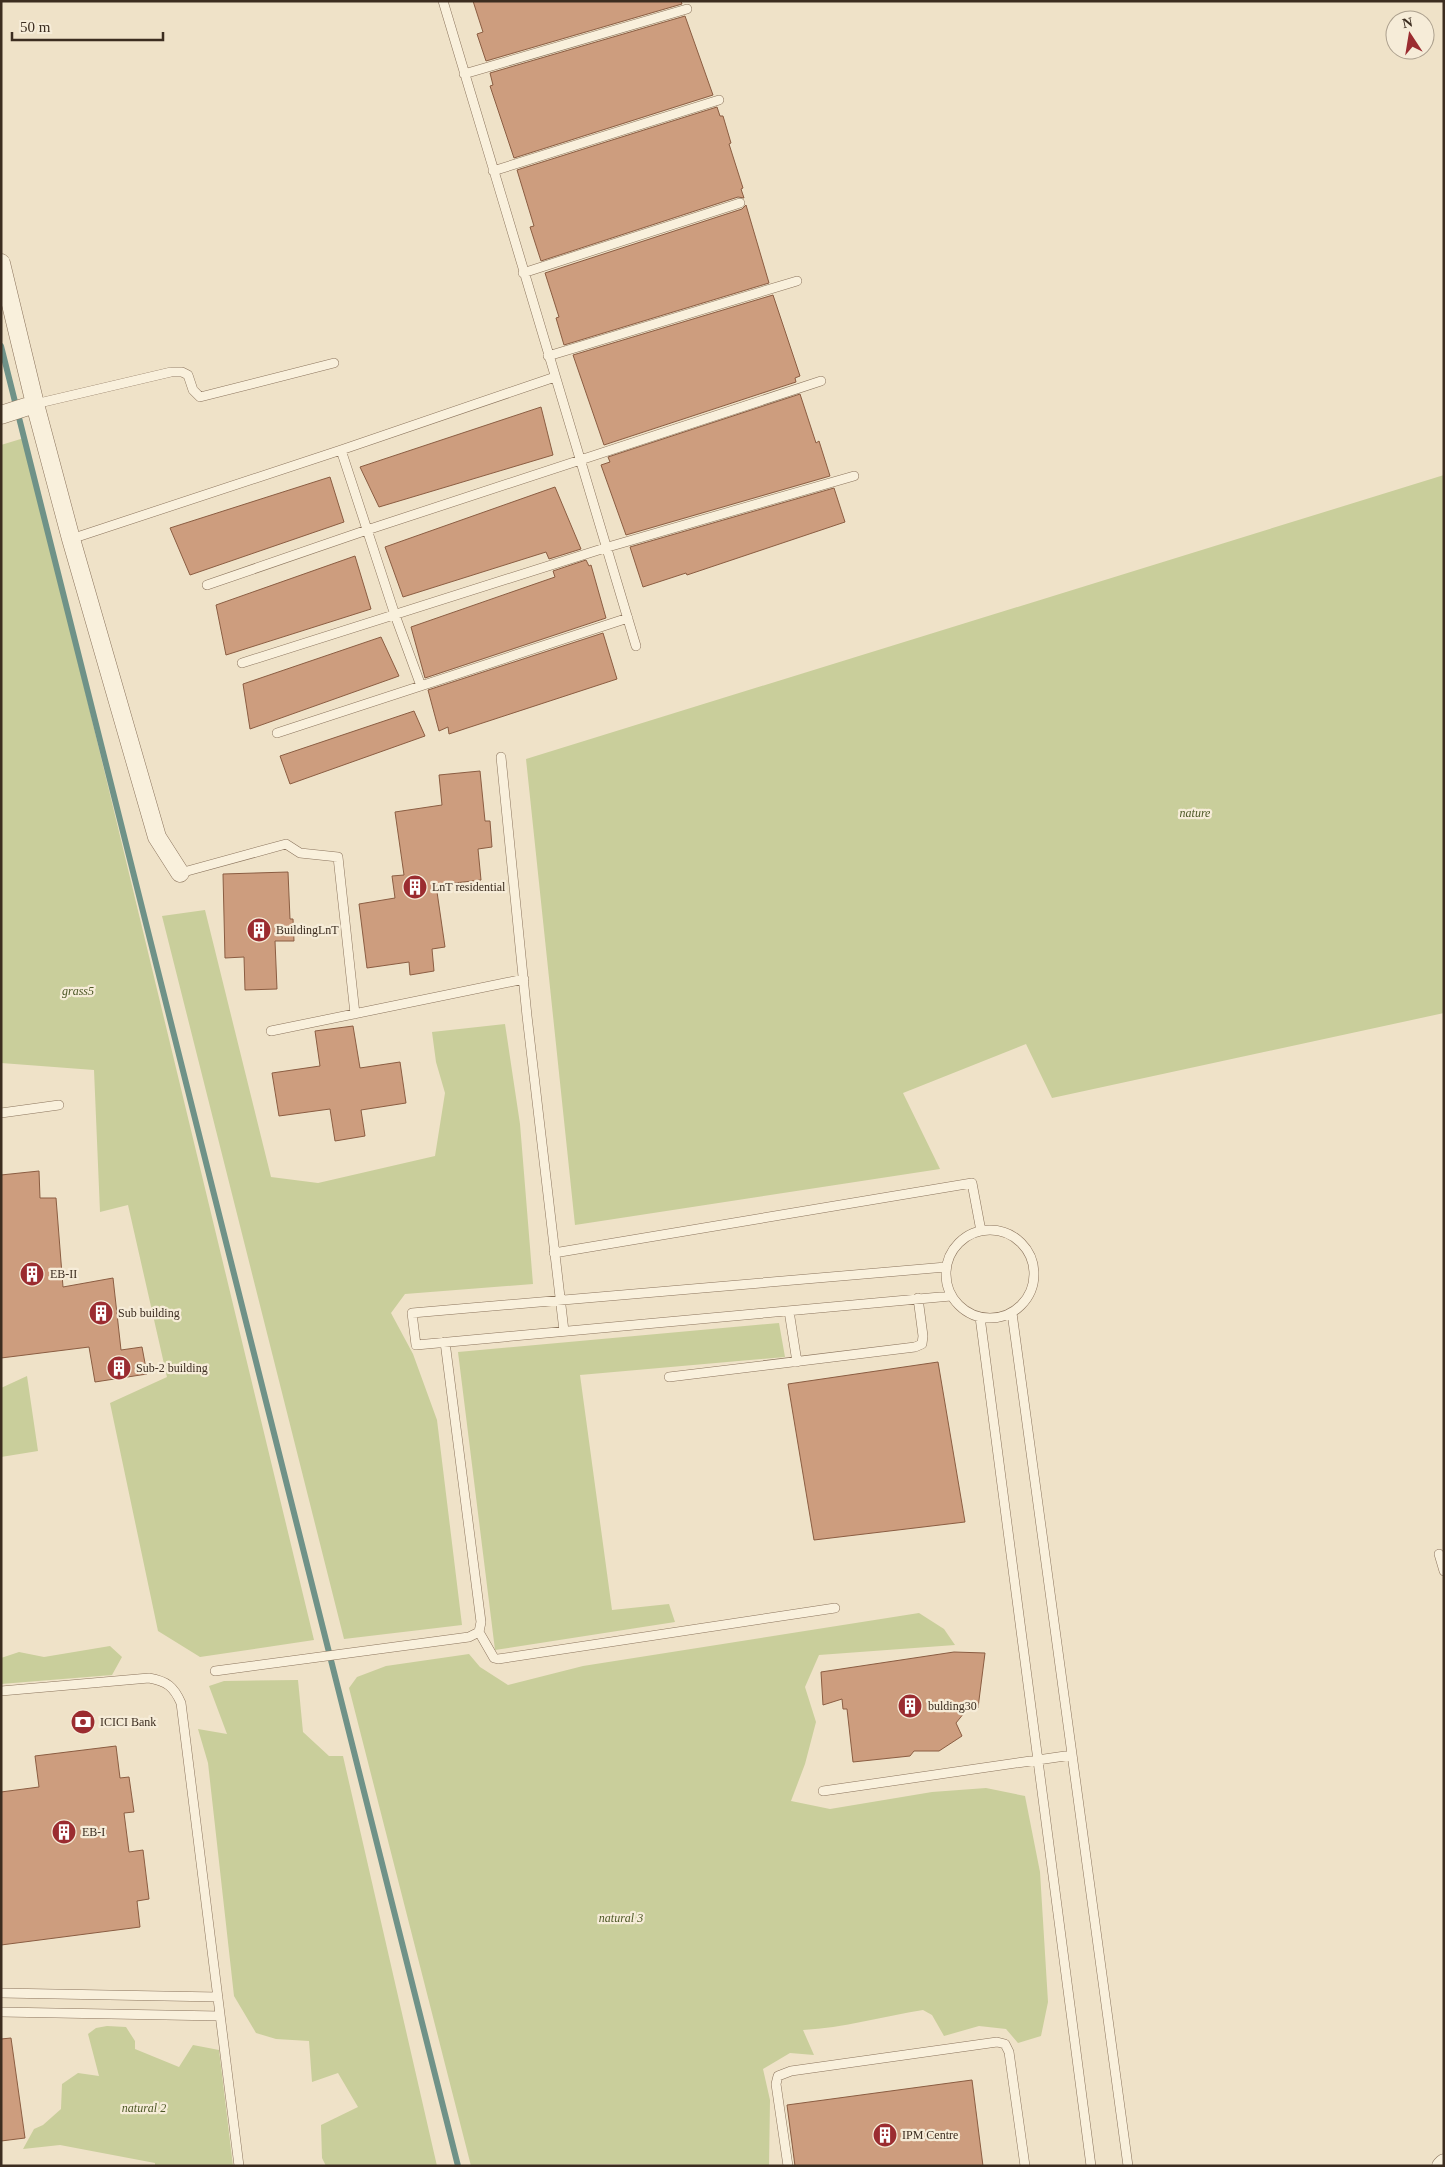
<svg xmlns="http://www.w3.org/2000/svg" width="1445" height="2167" viewBox="0 0 1445 2167" font-family="Georgia,serif">
  <style>
    .green { fill: #c9ce9b }
    .lines { fill: none; stroke-linecap: round; stroke-linejoin: round }
    .stream { stroke: #6f9288; stroke-width: 6 }
    .building { fill: #cd9d7e; stroke: #8b5d42 }
    .lane-casing { stroke: #8b745d; stroke-width: 10 }
    .street-casing { stroke: #8b745d; stroke-width: 19 }
    .lane { stroke: #f9f0dc; stroke-width: 9 }
    .street { stroke: #f9f0dc; stroke-width: 18 }
    .labels { text-anchor: middle; stroke-width: 4.5; stroke-linejoin: round; paint-order: stroke }
    .park-label { font-size: 12px; font-style: italic; fill: #4d5827; stroke: #f6ecd8 }
    .poi-label { font-size: 12px; fill: #3c2d20; stroke: #f6ecd8; text-anchor: start }
  </style>
  <rect width="100%" height="100%" fill="#efe2c8"/>
  <!-- green -->
  <path class="green" d="M24,438L314,1640L200,1657L158,1631L110,1403L167,1377L128,1205L100,1212L94,1070L1,1063V445Z
    M1444,475V1013L1052,1098L1026,1044L903,1093L940,1169L575,1225L526,759Z
    M205,910L271,1177L318,1183L435,1156L445,1093L436,1062L432,1032L505,1024L520,1124L533,1284L405,1294L391,1313L413,1354L437,1420L462,1625L344,1639L162,916Z
    M779,1323L785,1357L580,1375L612,1610L669,1604L675,1622L495,1650L458,1352Z
    M27,1376L38,1451L1,1457V1388Z
    M919,1613L944,1629L955,1645L819,1655L805,1687L816,1722L805,1764L791,1801L830,1809L932,1792L986,1788L1025,1796L1040,1872L1048,2002L1041,2036L1018,2043L1006,2029L979,2026L944,2036L932,2015L923,2010C884,2016 843,2028 803,2030L814,2055L790,2053L763,2069L770,2100L769,2166L611,2164L471,2166L349,1688L357,1677L386,1666L469,1654L480,1667L508,1685L583,1666Z
    M110,1646L122,1657L112,1675L1,1684V1658L19,1652L44,1657Z
    M298,1680L303,1732L329,1756H343L437,2166H326L322,2158L321,2125L358,2107L338,2073L312,2082L309,2041L276,2039L256,2033L234,1996L208,1763L198,1729L227,1734L209,1686L224,1681Z
    M107,2026L126,2027L135,2041V2049L179,2067L193,2045L219,2050L233,2166H155V2163L60,2145L23,2149L34,2129L43,2125L61,2109L62,2084L78,2073L99,2076L88,2034L96,2028Z"/>
  <g class="lines">
    <!-- stream -->
    <path class="stream" d="M1,346L458,2166"/>
  </g>
  <!-- building -->
  <path class="building" d="M473,1H681L682,4L486,61L477,34L483,32Z
    M685,16L713,95L514,158L490,86L493,85L490,73Z
    M717,107L720,116H723L731,143L729,144L743,188L741,189L744,198L738,197L541,261L530,227L534,226L517,170Z
    M746,205L769,283L564,345L556,318L559,317L545,273L742,209Z
    M773,295L800,376L795,378L796,382L604,445L573,355Z
    M800,394L816,443L819,441L830,476L626,535L601,465L610,462L608,457Z
    M541,407L553,455L379,507L360,467Z
    M330,477L344,522L190,575L170,528Z
    M555,487L581,549L549,559L546,552L403,597L385,547Z
    M834,488L845,522L687,575L686,573L643,587L630,547Z
    M355,556L371,609L226,655L216,605Z
    M586,560L589,566L591,565L606,618L425,678L411,627L555,577L553,571Z
    M603,633L617,679L449,734L448,727L439,731L428,690Z
    M381,637L399,676L250,729L243,684Z
    M414,711L425,736L290,784L280,756Z
    M480,771L485,821H490L492,847L478,849L481,880L436,885L445,947L432,949L434,971L410,975L409,962L367,968L359,904L395,898L392,876L404,875L395,812L442,805L439,775Z
    M288,872L290,919H293L294,941H275L277,989L245,990L244,957L225,958L223,874Z
    M353,1026L360,1068L400,1062L406,1103L361,1110L365,1136L335,1141L330,1109L279,1116L272,1073L320,1066L315,1031Z
    M39,1171L40,1198H56L63,1287L113,1278L121,1350L142,1347L147,1374L95,1382L89,1347L1,1358V1175Z
    M938,1362L965,1522L814,1540L788,1384Z
    M954,1652L985,1653L978,1708H968L956,1723L962,1736L939,1751H914L910,1756L853,1762L847,1709H843L842,1699L823,1705L821,1672Z
    M116,1746L120,1778L129,1777L134,1812L124,1813L129,1852L143,1850L149,1899L137,1901L140,1927L1,1945V1792L39,1787L35,1756Z
    M11,2038L25,2138L1,2141V2039Z
    M972,2080L983,2166H795L787,2105Z"/>
  <g class="lines">
    <defs>
      <path id="lane" d="M443,1C507,216 573,430 636,646
        M464,74L687,9
        M493,171L719,100
        M523,273L740,203
        M548,356L797,281
        M35,404L171,372H182L188,375L193,390L200,397L334,363
        M341,450L395,615L421,686
        M71,539L341,450L555,377
        M207,585L367,530L821,381
        M242,663L608,547L854,476
        M277,733L628,618
        M501,757L527,1016L564,1331
        M180,873L286,844L300,853L338,857L355,1014
        M271,1031L524,979
        M1,1113L59,1105
        M946 1274a44 44 0 1 1 88 0a44 44 0 1 1-88 0Z
        M554,1253L972,1183L981,1231
        M946,1267L412,1313L416,1345L951,1296
        M789,1311L797,1362
        M1012,1313L1128,2166
        M980,1317L1091,2166
        M445,1342L481,1622L479,1632L494,1658L498,1659L835,1608
        M669,1377L915,1347L922,1344L923,1336L918,1298
        M1439,1554L1444,1571
        M215,1671L469,1637L479,1632
        M1,1691L149,1678C167,1681 174,1687 181,1703L239,2166
        M823,1791L1072,1755
        M1,1993L218,1997
        M1,2012L220,2016
        M788,2166L776,2084L778,2076L791,2071L997,2042L1005,2044L1009,2052L1025,2166"/>
      <path id="street" d="M1,263L35,404L71,539L157,837L180,873
        M1,415L35,404
        M1441,2166L1444,2163"/>
    </defs>
    <!-- lane casing -->
    <use href="#lane" class="lane-casing"/>
    <!-- street casing -->
    <use href="#street" class="street-casing"/>
    <!-- lane -->
    <use href="#lane" class="lane"/>
    <!-- street -->
    <use href="#street" class="street"/>
  </g>
  <!-- icons -->
  <defs>
    <symbol id="building-disc" viewBox="-11 -11 22 22"><circle r="9.5" fill="#9b2c30" stroke="#f6ecd8"/><path d="M-4-6H4V6H1V3H-1V6H-4ZM-2.5-4.3h1.7v1.8h-1.7ZM.8-4.3h1.7v1.8H.8ZM-2.5-1h1.7V.8h-1.7ZM.8-1h1.7V.8H.8Z" fill="#fff"/></symbol>
    <symbol id="bank-disc" viewBox="-11 -11 22 22"><circle r="9.5" fill="#9b2c30" stroke="#f6ecd8"/><path d="M-6-4H6V4H-6ZM0-2.3a2.3 2.3 0 1 0 0 4.6a2.3 2.3 0 1 0 0-4.6Z" fill="#fff"/></symbol>
  </defs>
  <g fill-rule="evenodd">
    <use href="#building-disc" x="401" y="873" width="28" height="28"/>
    <use href="#building-disc" x="245" y="916" width="28" height="28"/>
    <use href="#building-disc" x="18" y="1260" width="28" height="28"/>
    <use href="#building-disc" x="87" y="1299" width="28" height="28"/>
    <use href="#building-disc" x="105" y="1354" width="28" height="28"/>
    <use href="#building-disc" x="896" y="1692" width="28" height="28"/>
    <use href="#bank-disc" x="69" y="1708" width="28" height="28"/>
    <use href="#building-disc" x="50" y="1818" width="28" height="28"/>
    <use href="#building-disc" x="871" y="2121" width="28" height="28"/>
  </g>
  <g class="labels">
    <!-- park labels -->
    <g class="park-label">
      <text x="1195" y="817">nature</text>
      <text x="78" y="995">grass5</text>
      <text x="621" y="1922">natural 3</text>
      <text x="144" y="2112">natural 2</text>
    </g>
    <!-- poi labels -->
    <g class="poi-label">
      <text x="432" y="891">LnT residential</text>
      <text x="276" y="934">BuildingLnT</text>
      <text x="50" y="1278">EB-II</text>
      <text x="118" y="1317">Sub building</text>
      <text x="136" y="1372">Sub-2 building</text>
      <text x="928" y="1710">bulding30</text>
      <text x="100" y="1726">ICICI Bank</text>
      <text x="82" y="1836">EB-I</text>
      <text x="902" y="2139">IPM Centre</text>
    </g>
  </g>
  <!-- border -->
  <rect width="1445" height="2167" fill="none" stroke="#3c2d20" stroke-width="5"/>
  <!-- north arrow -->
  <g transform="translate(1410 35) rotate(348)"><circle r="24" fill="#f6ecd8" stroke="#aca08e"/>
  <path d="M0-4L9 19L0 12L-9 19Z" fill="#9b2c30"/>
  <text y="-8" font-size="14" font-weight="bold" text-anchor="middle" fill="#3c2d20">N</text>
  </g>
  <!-- scale -->
  <path d="M12 32v8h151v-8" fill="none" stroke="#3c2d20" stroke-width="2.5"/>
  <text x="20" y="32" font-size="15" fill="#3c2d20" stroke="#f6ecd8" stroke-width="4" paint-order="stroke">50 m</text>
</svg>
